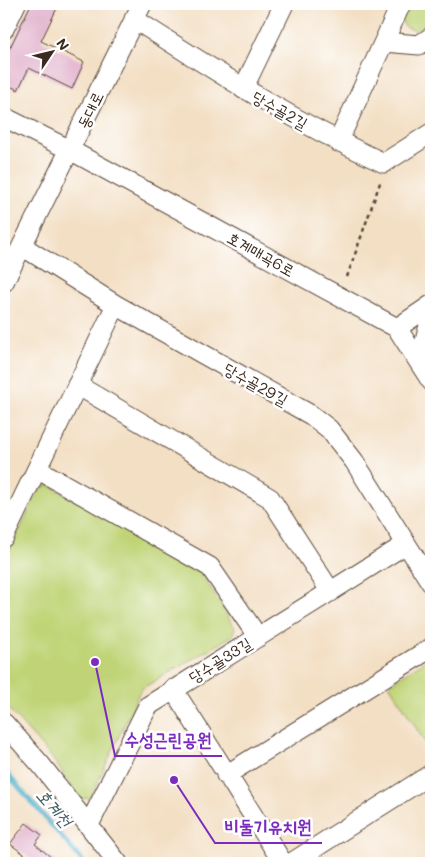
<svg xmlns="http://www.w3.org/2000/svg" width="435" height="867" viewBox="0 0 435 867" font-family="Mali,'Poor Story',sans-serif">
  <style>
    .green { fill: #c0d477; stroke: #7e7f4a }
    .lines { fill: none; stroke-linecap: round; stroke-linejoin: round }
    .stream { stroke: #4badcb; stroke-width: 4.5 }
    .building { fill: #e2b2cc }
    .minor-casing { stroke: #574537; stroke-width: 21 }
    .path { stroke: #574537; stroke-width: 2.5; stroke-dasharray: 4 4; stroke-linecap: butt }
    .minor { stroke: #fff; stroke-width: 19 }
    .labels { text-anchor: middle; stroke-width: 5; stroke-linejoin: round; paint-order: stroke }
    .street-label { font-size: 16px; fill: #3b2a1e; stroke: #fff }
    .water-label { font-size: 18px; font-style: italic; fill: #415e63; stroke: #fff }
    .leader { fill: none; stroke: #7b2cbf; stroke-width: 2 }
    .callout-dot { fill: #7b2cbf; stroke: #fff; stroke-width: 2 }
    .callout-label { font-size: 18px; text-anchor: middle; font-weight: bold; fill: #7b2cbf; stroke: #fff; stroke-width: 5; stroke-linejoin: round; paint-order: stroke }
  </style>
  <rect width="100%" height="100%" fill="#fff"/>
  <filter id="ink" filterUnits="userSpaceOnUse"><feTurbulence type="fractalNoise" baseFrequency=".02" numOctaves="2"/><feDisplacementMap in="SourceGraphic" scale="10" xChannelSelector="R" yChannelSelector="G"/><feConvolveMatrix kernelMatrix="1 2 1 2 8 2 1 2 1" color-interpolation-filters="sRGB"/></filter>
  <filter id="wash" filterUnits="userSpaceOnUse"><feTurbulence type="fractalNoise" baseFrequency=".0096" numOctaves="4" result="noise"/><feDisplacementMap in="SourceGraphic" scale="20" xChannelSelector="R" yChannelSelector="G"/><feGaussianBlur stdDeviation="1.12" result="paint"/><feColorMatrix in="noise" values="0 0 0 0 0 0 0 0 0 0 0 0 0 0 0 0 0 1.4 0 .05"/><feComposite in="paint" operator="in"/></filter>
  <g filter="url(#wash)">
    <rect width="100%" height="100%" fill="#f3dfc4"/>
    <!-- green -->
    <path class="green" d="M408,4H431V22L415,30L405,27L401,19Z
      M49,485L202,574L235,628L232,636L141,689L91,797L81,799L52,758L4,704V561L40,488Z
      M431,657V752L389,684Z"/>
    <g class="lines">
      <!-- stream -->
      <path class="stream" d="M4,770L84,863"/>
    </g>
    <g id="blocks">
      <!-- building -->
      <path class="building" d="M31,4H59L41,41L84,62L72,89L29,68L18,90L4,83V60Z
        M26,823L42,835L35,844L58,863H37L10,844Z"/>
    </g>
  </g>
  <g filter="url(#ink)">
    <use href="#blocks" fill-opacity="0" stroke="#574537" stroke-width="1"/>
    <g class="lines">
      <defs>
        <path id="minor" d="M134,19C215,71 296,123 384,163L431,133
          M4,29L16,4
          M384,42L419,45L431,37
          M243,89L284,4
          M4,117L70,150L397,328L431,381
          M338,142L401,4
          M22,246L116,305L311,415L329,429L354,461L431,583
          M4,282L142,4
          M397,328L431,305
          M427,372L424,345L431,317
          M77,385L270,498L331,592
          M37,469L210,567L258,637
          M4,537L116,305
          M173,689L283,863
          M4,723L41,765L118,863
          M226,775L431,648
          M89,825L148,706L406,544
          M291,863L431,774"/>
      </defs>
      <!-- minor casing -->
      <use href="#minor" class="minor-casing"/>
      <!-- path -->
      <path class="path" d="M347,277L381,180"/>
      <!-- minor -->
      <use href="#minor" class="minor"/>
    </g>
  </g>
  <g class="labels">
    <!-- street labels -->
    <g class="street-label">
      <text transform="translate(90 110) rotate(-64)" y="6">동대로</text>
      <text transform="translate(280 110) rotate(29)" y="6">당수골2길</text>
      <text transform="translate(261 254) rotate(29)" y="6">호계매곡6로</text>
      <text transform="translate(256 384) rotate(29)" y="6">당수골29길</text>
      <text transform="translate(220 660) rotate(-32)" y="6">당수골33길</text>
    </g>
    <!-- water labels -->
    <g class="water-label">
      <text transform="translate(54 808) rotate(49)" y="6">호계천</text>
    </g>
  </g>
  <!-- callouts -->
  <path class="leader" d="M95 662L115 756H222M174 780L215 843H322"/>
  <g class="callout-dot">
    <circle cx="95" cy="662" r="5"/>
    <circle cx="174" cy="780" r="5"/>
  </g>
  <g class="callout-label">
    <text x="168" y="746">수성근린공원</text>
    <text x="268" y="833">비둘기유치원</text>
  </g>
  <!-- margin -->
  <rect width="435" height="867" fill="none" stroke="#fff" stroke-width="20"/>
  <!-- north arrow -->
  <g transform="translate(52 52) rotate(55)" stroke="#ffffff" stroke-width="4" paint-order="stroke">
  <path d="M0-4L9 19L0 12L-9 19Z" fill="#3b2a1e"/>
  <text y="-8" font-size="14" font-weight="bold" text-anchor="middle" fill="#3b2a1e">N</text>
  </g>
</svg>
